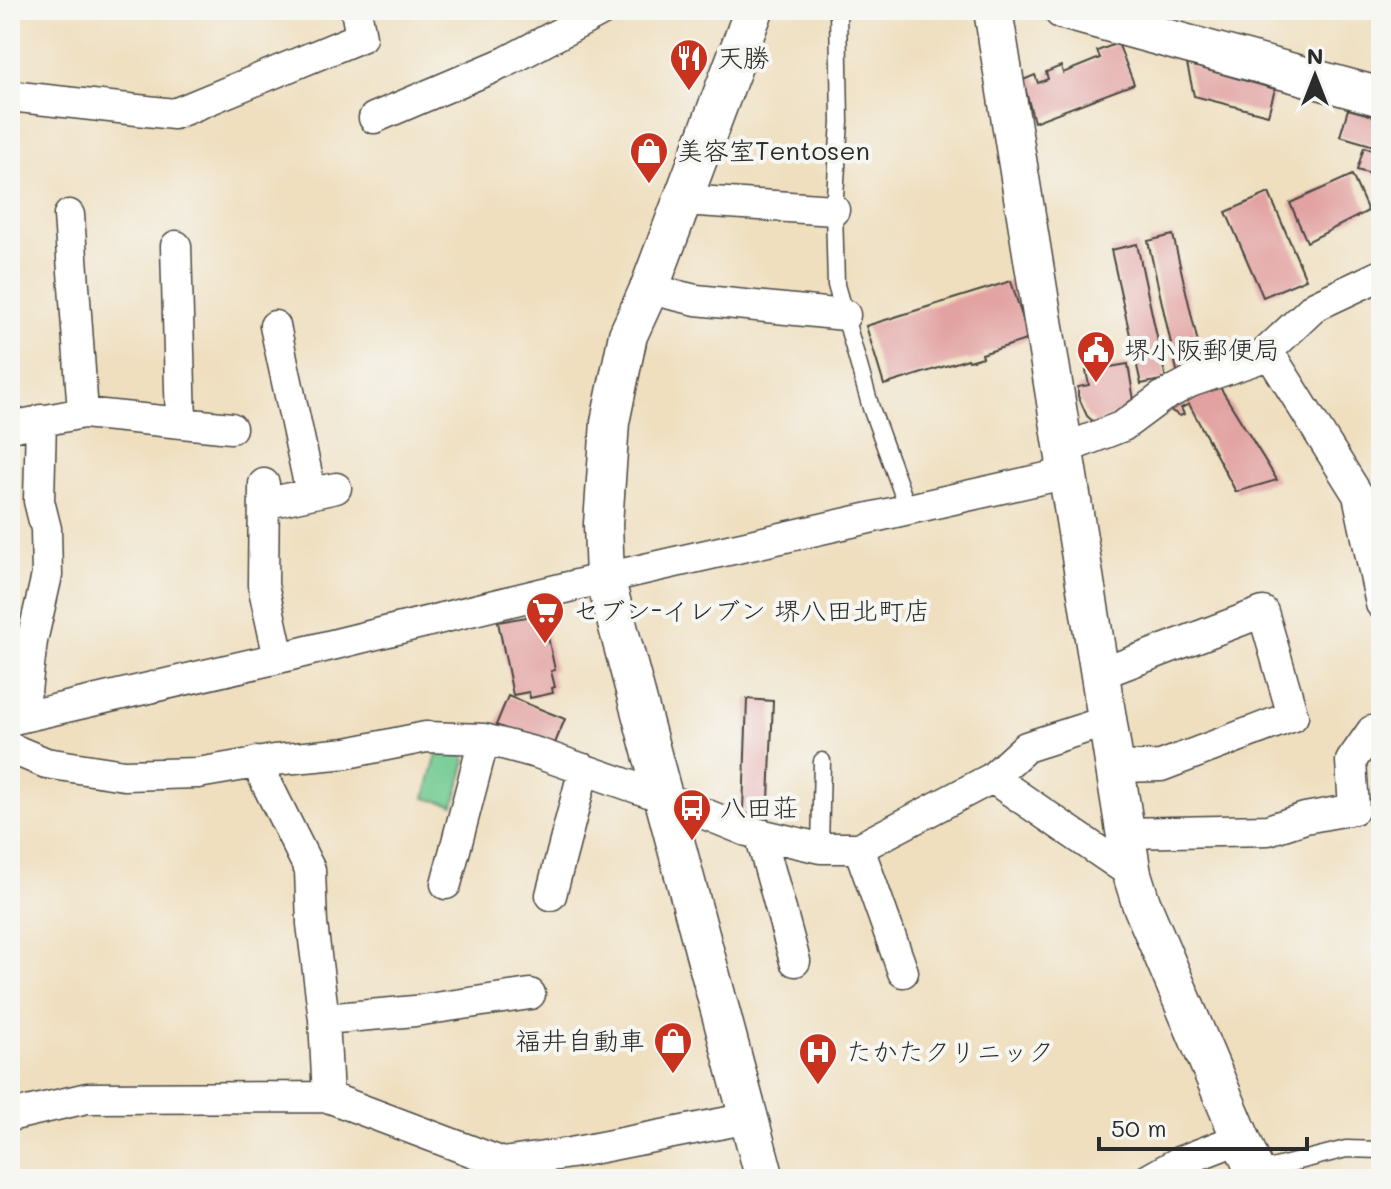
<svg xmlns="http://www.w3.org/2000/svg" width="1391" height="1189" viewBox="0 0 1391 1189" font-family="Mali,'Klee One',sans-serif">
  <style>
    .green { fill: #70c990; stroke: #4e7a5e; stroke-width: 2 }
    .building { fill: #e2a2a1 }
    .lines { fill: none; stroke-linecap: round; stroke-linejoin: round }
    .service-casing { stroke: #484641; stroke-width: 19 }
    .minor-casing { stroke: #484641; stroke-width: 33 }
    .tertiary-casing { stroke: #484641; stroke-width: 41 }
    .service { stroke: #fff; stroke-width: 16 }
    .minor { stroke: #fff; stroke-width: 30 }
    .tertiary { stroke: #fff; stroke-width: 38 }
    .labels { text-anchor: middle; stroke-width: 8; stroke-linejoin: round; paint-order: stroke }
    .poi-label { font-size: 26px; fill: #2b2b2b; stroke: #f6f6f2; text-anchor: start }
  </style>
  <rect width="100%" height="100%" fill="#f6f6f2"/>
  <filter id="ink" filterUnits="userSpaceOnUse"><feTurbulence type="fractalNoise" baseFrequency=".0125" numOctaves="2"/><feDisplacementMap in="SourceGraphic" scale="16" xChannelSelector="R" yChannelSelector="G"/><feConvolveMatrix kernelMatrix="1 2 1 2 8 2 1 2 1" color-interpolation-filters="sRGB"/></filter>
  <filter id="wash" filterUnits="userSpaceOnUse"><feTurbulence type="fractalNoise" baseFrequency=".006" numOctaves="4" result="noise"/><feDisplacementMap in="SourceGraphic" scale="32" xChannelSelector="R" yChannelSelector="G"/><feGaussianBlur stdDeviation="1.8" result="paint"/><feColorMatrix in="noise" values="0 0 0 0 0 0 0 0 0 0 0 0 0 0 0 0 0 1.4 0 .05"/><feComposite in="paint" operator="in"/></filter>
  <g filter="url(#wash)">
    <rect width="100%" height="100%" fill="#efdfbf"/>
    <!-- green -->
    <path class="green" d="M439,747L456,748L466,760L454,805L425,798Z"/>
    <g id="blocks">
      <!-- building -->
      <path class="building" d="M1118,43L1134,84L1034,122L1023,80L1035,75L1038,83L1048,79L1046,72L1061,66L1063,73L1100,58L1097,51Z
        M1187,64L1275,89L1268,115L1194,96Z
        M1348,109L1381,118V148L1340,136Z
        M1364,147L1381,153V177L1357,170Z
        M1352,175L1368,211L1307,242L1290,203Z
        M1269,193L1306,279L1263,297L1226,212Z
        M1173,235L1204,369L1178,375L1148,241Z
        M1137,244L1166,379L1141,384L1111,250Z
        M1011,281L1029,339L982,354L983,357L969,361L968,359L884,385L866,326Z
        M1128,364L1134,400L1129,402L1130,408L1096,424L1087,416L1078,396V387L1089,385L1086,371Z
        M1218,384L1277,480L1236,492L1189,404L1181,408L1184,414L1180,416L1165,407Z
        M542,608L555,670L551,671L555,687L552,688L553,693L530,698L529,692L513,695L498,622L527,617L526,612Z
        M508,696L565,719L553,748L496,725Z
        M747,699L773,701L768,825L743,811Z"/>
    </g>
  </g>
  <g filter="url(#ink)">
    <use href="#blocks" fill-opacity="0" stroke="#484641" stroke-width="2"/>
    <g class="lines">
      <defs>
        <path id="service" d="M838,10L840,122L834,210L836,285L871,408L908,509
          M820,848L822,761
          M1256,1172L1346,1149L1381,1150"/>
        <path id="minor" d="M10,96L174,114L361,37L356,10
          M374,118L506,62L603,10
          M683,200L834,210
          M69,215L83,413
          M176,246L181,423
          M649,289L696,300L845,315
          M275,326L311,493
          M1268,351L1358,495L1381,604
          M10,427L83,413L231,428
          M1064,449L1123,426L1162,397L1190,382L1260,358L1315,306L1381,275
          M264,484L263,585L279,658
          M264,504L336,488
          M1100,674L1263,612L1293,716L1161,766L1115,767
          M23,716L32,641L47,575L46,529L39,501L41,420
          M10,720L279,658L605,578L1068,473
          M10,748L46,763L124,775L198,773L274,760L347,753L426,737L484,739L537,753L663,797L747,831L820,848H859L992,778L1132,874
          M256,762L310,870L312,924L324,1019L328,1097
          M992,778L1026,747L1107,721
          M1125,833L1268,830L1305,818L1354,809L1351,761L1372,731L1381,729
          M760,834L795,961
          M859,848L903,972
          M446,884L484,739
          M551,895L584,769
          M324,1019L415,1011L530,994
          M10,1116L87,1098L328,1097L503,1163L571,1153L749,1118
          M1149,1179L1179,1162L1241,1138"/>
        <path id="tertiary" d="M754,10L649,289L628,335L610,422L603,524L605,578L765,1179
          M993,10L1132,874L1141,903L1258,1179
          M1063,10L1381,97"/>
      </defs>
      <!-- service casing -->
      <use href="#service" class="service-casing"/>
      <!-- minor casing -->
      <use href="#minor" class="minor-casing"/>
      <!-- tertiary casing -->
      <use href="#tertiary" class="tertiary-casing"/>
      <!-- service -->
      <use href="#service" class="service"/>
      <!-- minor -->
      <use href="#minor" class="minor"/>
      <!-- tertiary -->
      <use href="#tertiary" class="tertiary"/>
    </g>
  </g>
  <!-- icons -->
  <defs>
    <symbol id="restaurant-pin" viewBox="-11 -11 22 30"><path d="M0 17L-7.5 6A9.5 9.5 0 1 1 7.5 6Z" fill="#c8321e" stroke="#f6f6f2"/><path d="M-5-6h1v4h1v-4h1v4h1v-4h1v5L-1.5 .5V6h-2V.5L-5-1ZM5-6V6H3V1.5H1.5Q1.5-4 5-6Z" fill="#fff"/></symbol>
    <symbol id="shop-pin" viewBox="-11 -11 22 30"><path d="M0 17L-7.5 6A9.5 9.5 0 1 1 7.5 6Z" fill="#c8321e" stroke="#f6f6f2"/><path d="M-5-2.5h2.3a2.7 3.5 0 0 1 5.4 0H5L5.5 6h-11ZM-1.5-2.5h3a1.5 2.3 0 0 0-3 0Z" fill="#fff"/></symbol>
    <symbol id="civic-pin" viewBox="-11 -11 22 30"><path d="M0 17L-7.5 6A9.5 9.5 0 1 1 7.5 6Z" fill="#c8321e" stroke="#f6f6f2"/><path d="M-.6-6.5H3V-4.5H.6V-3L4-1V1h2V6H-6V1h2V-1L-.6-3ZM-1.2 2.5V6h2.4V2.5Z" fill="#fff"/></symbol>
    <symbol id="supermarket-pin" viewBox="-11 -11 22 30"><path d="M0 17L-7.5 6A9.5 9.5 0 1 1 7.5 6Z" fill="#c8321e" stroke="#f6f6f2"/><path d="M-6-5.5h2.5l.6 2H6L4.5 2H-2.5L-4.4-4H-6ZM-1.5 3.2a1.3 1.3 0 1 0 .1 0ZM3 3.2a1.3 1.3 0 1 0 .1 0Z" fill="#fff"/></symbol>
    <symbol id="bus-pin" viewBox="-11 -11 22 30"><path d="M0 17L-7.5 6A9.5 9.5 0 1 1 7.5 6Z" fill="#c8321e" stroke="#f6f6f2"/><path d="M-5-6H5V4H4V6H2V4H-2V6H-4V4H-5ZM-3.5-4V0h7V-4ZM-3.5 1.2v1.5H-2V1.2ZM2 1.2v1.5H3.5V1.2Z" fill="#fff"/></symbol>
    <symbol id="hospital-pin" viewBox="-11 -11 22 30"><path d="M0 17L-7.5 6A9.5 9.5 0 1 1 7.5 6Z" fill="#c8321e" stroke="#f6f6f2"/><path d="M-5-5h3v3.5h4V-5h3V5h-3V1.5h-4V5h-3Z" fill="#fff"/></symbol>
  </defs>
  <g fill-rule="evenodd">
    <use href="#restaurant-pin" x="667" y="36" width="44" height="60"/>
    <use href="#shop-pin" x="627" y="129" width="44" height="60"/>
    <use href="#civic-pin" x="1074" y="328" width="44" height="60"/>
    <use href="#supermarket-pin" x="523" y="589" width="44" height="60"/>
    <use href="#bus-pin" x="670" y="786" width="44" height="60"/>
    <use href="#shop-pin" x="651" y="1019" width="44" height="60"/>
    <use href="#hospital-pin" x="796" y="1030" width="44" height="60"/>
  </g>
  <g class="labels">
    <!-- poi labels -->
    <g class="poi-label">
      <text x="717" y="67">天勝</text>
      <text x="677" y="160">美容室Tentosen</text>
      <text x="1124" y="359">堺小阪郵便局</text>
      <text x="573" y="620">セブン-イレブン 堺八田北町店</text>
      <text x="720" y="817">八田荘</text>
      <text x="645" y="1050" text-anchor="end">福井自動車</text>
      <text x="846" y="1061">たかたクリニック</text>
    </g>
  </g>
  <!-- margin -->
  <rect width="1391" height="1189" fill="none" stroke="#f6f6f2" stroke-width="40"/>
  <!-- north arrow -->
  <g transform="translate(1315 76)" stroke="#f6f6f2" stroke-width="6" paint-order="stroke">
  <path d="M0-6L14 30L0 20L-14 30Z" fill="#2b2b2b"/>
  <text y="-12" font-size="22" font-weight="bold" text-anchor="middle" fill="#2b2b2b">N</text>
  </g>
  <!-- scale -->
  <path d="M1099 1137v12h208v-12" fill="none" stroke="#2b2b2b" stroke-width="4"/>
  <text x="1111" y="1137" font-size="24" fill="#2b2b2b" stroke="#f6f6f2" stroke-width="6" paint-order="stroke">50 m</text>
</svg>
